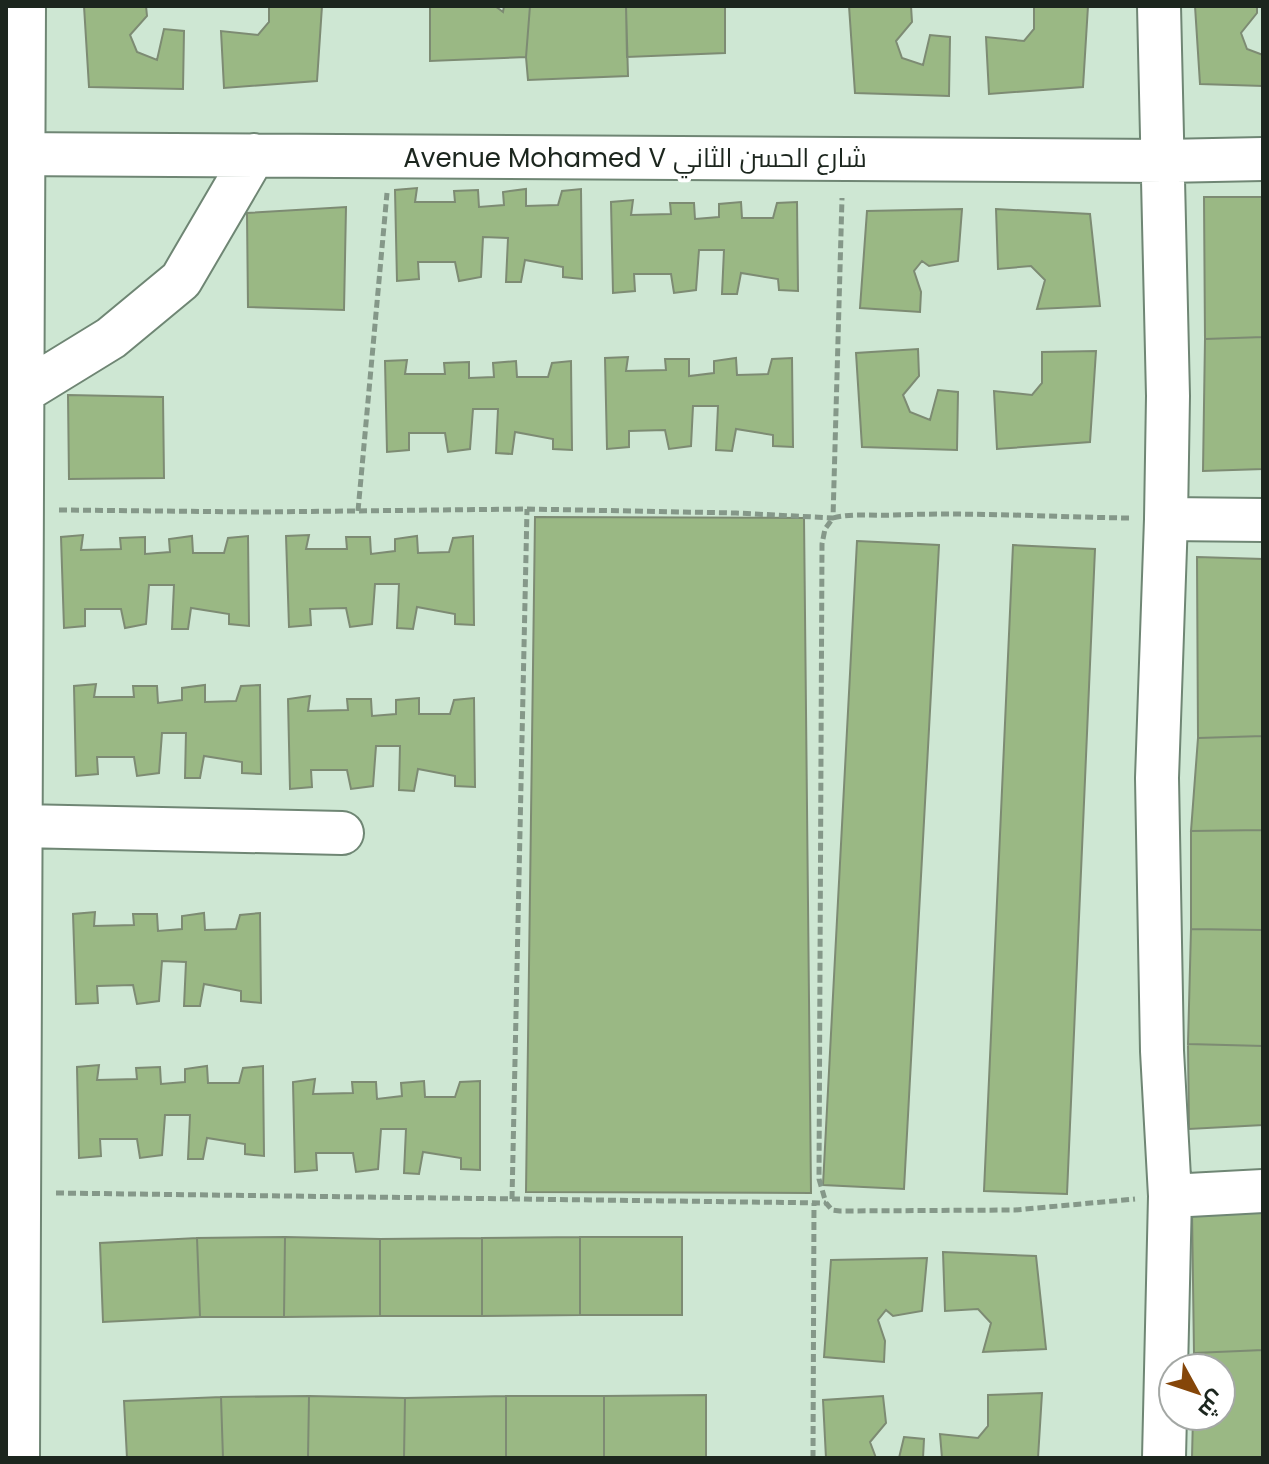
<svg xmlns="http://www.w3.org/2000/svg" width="1269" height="1464" viewBox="0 0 1269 1464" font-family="Poppins,Cairo,sans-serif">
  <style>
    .building { fill: #9ab884; stroke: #7d8b73; stroke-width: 2 }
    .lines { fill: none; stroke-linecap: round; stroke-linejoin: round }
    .minor-casing { stroke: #6f8674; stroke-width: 46 }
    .path { stroke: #859889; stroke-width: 5; stroke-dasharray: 8 4; stroke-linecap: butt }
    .minor { stroke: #fff; stroke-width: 42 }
    .labels { text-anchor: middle; stroke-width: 8; stroke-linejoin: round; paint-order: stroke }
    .street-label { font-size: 26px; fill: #1c261e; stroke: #fff }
  </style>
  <rect width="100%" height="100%" fill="#cee7d3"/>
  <!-- building -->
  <path class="building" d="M84,6H146L147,16L130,35L137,52L157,60L164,29L184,31L183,89L89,87Z
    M269,6H322L317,81L224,88L221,31L258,35L269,22Z
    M430,6H495L503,12L504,6H530L526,57L430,61Z
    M530,6H626L628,76L528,80L526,57Z
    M626,6H725V53L627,57Z
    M849,6H911L912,22L896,41L902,58L923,65L930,35L950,37L949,96L855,93Z
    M1034,6H1088L1083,87L989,94L986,37L1024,41L1034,29Z
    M1195,6H1257V13L1241,33L1247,49L1263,55V86L1200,84Z
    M417,188L415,202H455L454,191L478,190L479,207L504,205L503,192L526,189V206L558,205L562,191L581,189L582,279L563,277V267L525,260L521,282H506L508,238L483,237L481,277L459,281L455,262H418L419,279L397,281L395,190Z
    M1204,197H1263V337L1205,339Z
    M633,200L631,215L671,214L670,203H694L695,219L719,217V204L741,202L742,218H773L777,203L797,202L798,291L779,290L778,279L741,273L737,294H722L724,250H699L696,290L674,293L671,274H634L635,291L613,293L611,202Z
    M346,207L344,310L248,307L247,213Z
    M962,209L958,261L929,266L922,261L914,271L921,292L920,312L860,308L867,211Z
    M996,209L1090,214L1100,306L1037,309L1045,280L1031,266L998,269Z
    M1263,337V469L1203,471L1205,339Z
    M918,349L919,376L903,395L910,412L930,420L938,390L958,392L957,450L862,447L856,353Z
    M1096,351L1090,442L997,449L994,391L1032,395L1042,383V352Z
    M628,357L626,371L666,370L665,359H689V376L714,373V361L736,358L737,375L768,374L772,359L792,358L793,447L773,446V435L736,429L732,451L716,450L718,406H693L691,446L669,449L665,430L629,431V447L607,449L605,358Z
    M407,360L405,374H445L444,363L469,362V378L494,377L493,363L516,361L517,377H548L552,363L571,361L572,450L553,449V439L515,432L512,454L496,453L498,409H473L470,449L448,452L445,433H409V450L387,452L385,361Z
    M68,395L163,397L164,478L69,479Z
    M535,517L804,518L811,1193L526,1192Z
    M83,535L81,550L121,549L120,538L145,537V554L170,552L169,539L192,536L193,553H224L228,538L248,536L249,626L229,624V614L191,608L188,629H172L174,585H149L146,624L125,628L121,609H85V626L64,628L61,537Z
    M309,535L306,549H347L346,537H370L371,554L395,551V539L417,536L418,553L449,552L453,538L473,536L474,625L455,624V614L417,607L413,629L397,628L399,584H375L372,624L350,627L346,608L310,609L311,625L289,627L286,536Z
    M857,541L939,545L904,1189L823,1185Z
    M1013,545L1095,549L1067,1194L984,1191Z
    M1197,557L1263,559V736L1198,738Z
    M96,684L94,697H134L133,686H157L158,703L182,700V688L205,685V702L236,701L241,686L260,685L261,774L242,773V762L204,756L200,778H185L186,733H162L159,773L137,776L134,757H97L98,774L76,776L74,686Z
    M310,696L308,711L348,710L347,699H371L372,716L396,714V700L419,698V714H450L454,700L474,698L475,787L455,786V776L418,769L414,791L399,790L400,746H376L373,786L351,789L347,770H311L312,787L290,789L288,699Z
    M1263,736V830L1191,831L1198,738Z
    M1263,830V930L1191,929V831Z
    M95,912L94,926L134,925L133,914H157L158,931L182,929V916L204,913L205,930L236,929L240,915L260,913L261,1003L241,1001V991L204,984L200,1006H184L186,962L162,961L159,1001L137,1004L133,985L97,986L98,1003L76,1004L73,914Z
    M1191,929L1263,930V1046L1188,1044Z
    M1188,1044L1263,1046V1125L1189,1129Z
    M99,1065L97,1080L137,1079L136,1068L160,1067L161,1084L185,1082V1069L207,1066L208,1083H239L243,1068L263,1066L264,1156L245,1154V1144L207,1138L203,1159H188L190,1115H165L162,1155L140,1158L137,1139H100L101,1156L79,1158L77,1067Z
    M315,1079L313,1094L353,1093L352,1082H376L377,1099L402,1096L401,1083L424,1081L425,1097H455L460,1082L480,1081V1170L461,1169V1158L423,1152L419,1174L404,1173L406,1129H381L378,1169L356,1172L353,1153H316L317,1170L295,1172L293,1082Z
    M1263,1210V1350L1194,1353L1192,1211Z
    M285,1237L284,1317H200L197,1238Z
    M285,1237L380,1239V1316L284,1317Z
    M580,1237H682V1315H580Z
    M580,1237V1315L482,1316V1238Z
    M197,1238L200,1317L103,1322L100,1243Z
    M482,1238V1316H380V1239Z
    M943,1252L1036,1256L1046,1349L983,1352L991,1323L978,1309L945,1311Z
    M927,1258L922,1311L893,1316L886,1310L878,1320L885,1341L884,1362L824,1357L831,1260Z
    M1263,1350V1458H1192L1193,1416H1221V1368H1193L1194,1353Z
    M1042,1393L1038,1458H942L940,1434L978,1438L988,1426V1395Z
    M706,1395V1458H604V1396Z
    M309,1396L308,1458H223L221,1397Z
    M309,1396L405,1398L404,1458H308Z
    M506,1396H604V1458H506Z
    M506,1396V1458H404L405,1398Z
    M883,1396L886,1423L870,1442L876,1458H826L823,1400Z
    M221,1397L223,1458H127L124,1401Z
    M904,1437L924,1439L923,1458H899Z"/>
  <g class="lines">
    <defs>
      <path id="minor" d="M1159,6L1168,396L1166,519L1157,778L1162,1051L1170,1196L1164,1458
        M6,154L1164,161L1263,159
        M23,392L111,338L181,280L254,155
        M1166,519L1263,520
        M21,826L342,833
        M1170,1196L1263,1191
        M18,1458L24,6"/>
    </defs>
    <!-- minor casing -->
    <use href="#minor" class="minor-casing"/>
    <!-- path -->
    <path class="path" d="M59,510L260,512L527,509L736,513L833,518L842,198
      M358,511L387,193
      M1129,518C1051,517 972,512 894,515C873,516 852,513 833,518L825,529L822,544L819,1179L826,1203L832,1210L840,1211L1015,1210L1135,1199
      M56,1193L826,1203
      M512,1199L527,509
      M813,1458L814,1203"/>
    <!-- minor -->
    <use href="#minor" class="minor"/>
  </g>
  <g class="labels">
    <!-- street labels -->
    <g class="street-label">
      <text x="635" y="167">Avenue Mohamed V شارع الحسن الثاني</text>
    </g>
  </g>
  <!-- border -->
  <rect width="1269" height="1464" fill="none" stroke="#1c261e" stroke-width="16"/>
  <!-- north arrow -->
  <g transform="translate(1197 1392) rotate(130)"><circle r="38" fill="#ffffff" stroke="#a4a8a5" stroke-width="2"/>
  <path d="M0-6L14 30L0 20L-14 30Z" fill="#854609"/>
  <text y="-12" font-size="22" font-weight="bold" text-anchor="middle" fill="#1c261e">ش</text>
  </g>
</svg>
